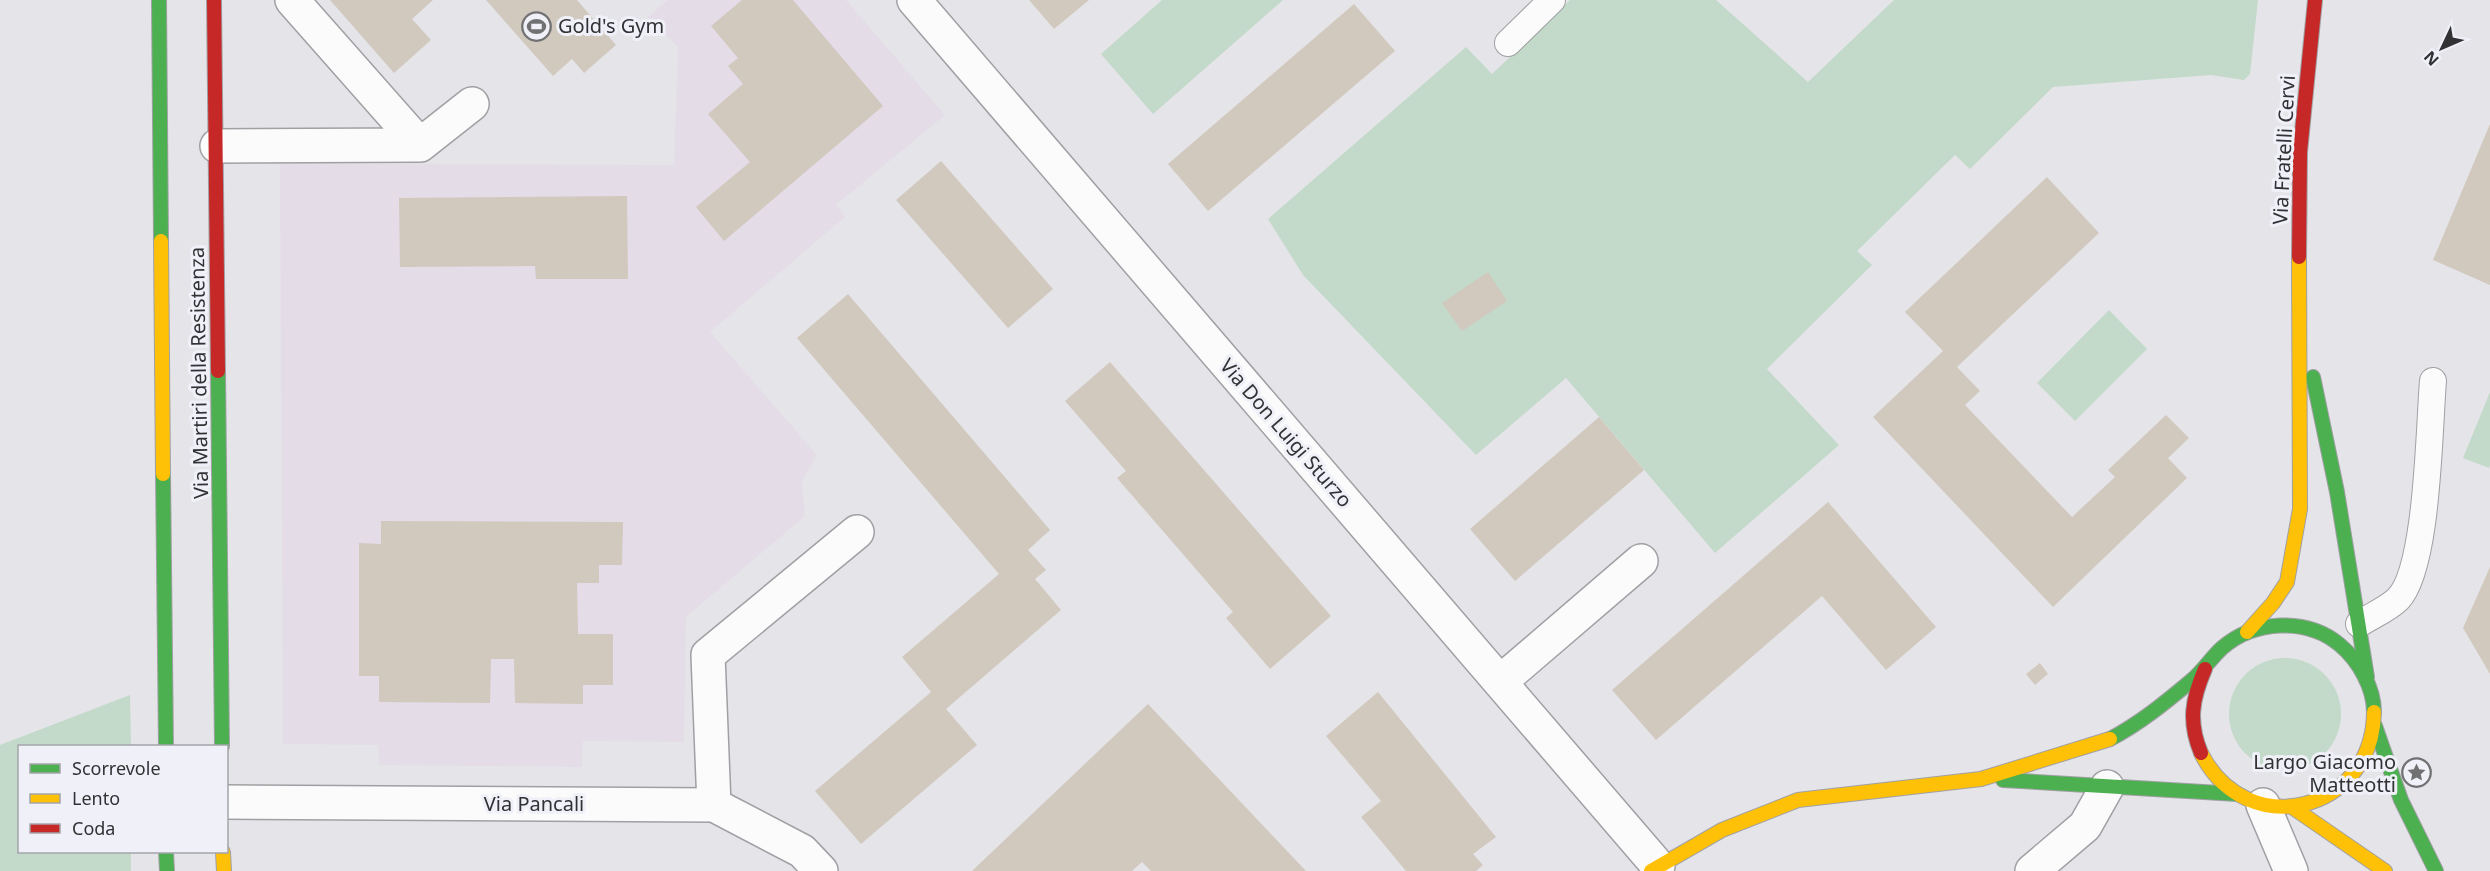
<svg xmlns="http://www.w3.org/2000/svg" width="2490" height="871" viewBox="0 0 2490 871" font-family="'Noto Sans',sans-serif">
  <style>
    .education { fill: #e4dce7 }
    .green { fill: #c3d9ca }
    .building { fill: #d1c8be }
    .lines { fill: none; stroke-linecap: round; stroke-linejoin: round }
    .lane-casing { stroke: #a0a0a4; stroke-width: 28 }
    .street-casing { stroke: #a0a0a4; stroke-width: 36 }
    .fast-casing { stroke: #a0a0a4; stroke-width: 16 }
    .slow-casing { stroke: #a0a0a4; stroke-width: 16 }
    .jam-casing { stroke: #a0a0a4; stroke-width: 16 }
    .lane { stroke: #fbfbfc; stroke-width: 26 }
    .street { stroke: #fbfbfc; stroke-width: 33 }
    .fast { stroke: #4caf50; stroke-width: 14 }
    .slow { stroke: #ffc107; stroke-width: 14 }
    .jam { stroke: #c62828; stroke-width: 14 }
    .labels { text-anchor: middle; stroke-width: 6; stroke-linejoin: round; paint-order: stroke }
    .poi-label { font-size: 20px; fill: #323235; stroke: #f0f1f8; text-anchor: start }
    .street-label { font-size: 20px; fill: #323235; stroke: #f0f1f8 }
  </style>
  <rect width="100%" height="100%" fill="#e5e5e9"/>
  <!-- education -->
  <path class="education" d="M668,0H846L945,115L836,205L845,217L710,332L817,455L802,481L805,516L686,617L684,742L583,741L582,767L379,765L378,745L283,744L280,163L674,165L678,47L648,17Z"/>
  <!-- green -->
  <path class="green" d="M1162,0H1283L1153,114L1101,54Z
    M1570,0H1716L1808,82L1894,0H2258L2250,74L2244,80L2211,75L2053,87L1970,169L1955,155L1857,251L1872,265L1767,369L1839,445L1715,553L1566,378L1476,455L1303,275L1268,219L1466,47L1492,74Z
    M2109,310L2147,349L2075,421L2037,383Z
    M2490,392V465L2489,468L2463,458Z
    M2229 714a56 56 0 1 1 112 0a56 56 0 1 1-112 0Z
    M130,695L131,746H20V852H131V871H0V745Z"/>
  <!-- building -->
  <path class="building" d="M330,0H433L412,19L431,40L394,73Z
    M486,0H577L616,45L584,73L572,59L553,76Z
    M742,0H793L883,106L724,241L696,207L750,162L708,114L743,84L728,66L738,58L711,26Z
    M1029,0H1089L1054,29Z
    M1354,4L1395,51L1208,211L1168,164Z
    M2490,124V285L2433,260Z
    M941,161L1053,289L1008,328L896,200Z
    M2047,177L2099,233L1957,367L1980,391L1965,405L2072,517L2115,477L2108,470L2166,415L2189,438L2168,458L2187,478L2053,607L1873,417L1943,351L1905,312Z
    M627,196L628,279H536L535,266L400,267L399,198Z
    M1488,272L1507,301L1462,331L1442,303Z
    M848,294L1050,530L1028,550L1046,570L1035,579L1061,610L946,709L977,745L861,844L815,791L931,692L902,657L999,574L797,338Z
    M1110,362L1331,616L1270,669L1226,618L1233,612L1117,478L1126,471L1065,401Z
    M1599,417L1644,470L1515,581L1470,529Z
    M1828,502L1936,627L1886,670L1822,596L1656,740L1612,690Z
    M381,521L623,522L622,565H599V583H577L578,634H613V685H583V704L515,703L514,659H491L490,703L379,702V676H359V543L381,544Z
    M2490,567V674L2463,628Z
    M2040,663L2048,674L2035,685L2026,674Z
    M1378,692L1496,837L1473,854L1483,865L1476,871H1406L1361,817L1381,801L1326,736Z
    M1148,704L1306,871H1151L1142,862L1132,871H972Z"/>
  <g class="lines">
    <defs>
      <path id="lane" d="M1508,43L1552,0
        M2359,624C2371,616 2388,609 2398,599C2428,569 2429,427 2433,381"/>
      <path id="street" d="M292,0L420,145
        M914,0L1658,866
        M217,146L420,145L472,104
        M1500,682L1641,561
        M226,802L714,805L802,851L821,871
        M714,805L708,655L857,532
        M2263,805L2291,871
        M2032,871L2085,826L2107,787"/>
      <path id="fast" d="M159,0L161,241
        M218,371L222,746
        M2313,377L2337,492L2367,677
        M163,474L166,746
        M2375,726L2401,800L2436,871
        M2110,739C2139,724 2166,702 2191,681C2203,671 2211,658 2222,648C2254,620 2307,617 2340,645C2359,661 2374,688 2374,712
        M2003,780L2237,794
        M166,852L167,871"/>
      <path id="slow" d="M161,241L163,474
        M2247,632L2273,603L2287,582L2300,509L2299,257
        M2201,753C2246,843 2373,813 2374,712
        M2292,807L2385,871
        M223,852L224,871
        M1651,871L1722,830L1798,800L1981,779L2110,739"/>
      <path id="jam" d="M214,0L218,371
        M2299,257L2300,152L2315,0
        M2201,753C2188,722 2192,699 2205,669"/>
    </defs>
    <!-- lane casing -->
    <use href="#lane" class="lane-casing"/>
    <!-- street casing -->
    <use href="#street" class="street-casing"/>
    <!-- fast casing -->
    <use href="#fast" class="fast-casing"/>
    <!-- slow casing -->
    <use href="#slow" class="slow-casing"/>
    <!-- jam casing -->
    <use href="#jam" class="jam-casing"/>
    <!-- lane -->
    <use href="#lane" class="lane"/>
    <!-- street -->
    <use href="#street" class="street"/>
    <!-- fast -->
    <use href="#fast" class="fast"/>
    <!-- slow -->
    <use href="#slow" class="slow"/>
    <!-- jam -->
    <use href="#jam" class="jam"/>
  </g>
  <!-- icons -->
  <defs>
    <symbol id="stadium-ring" viewBox="-11 -11 22 22"><circle r="9.5" fill="#f0f1f8" stroke="#717174" stroke-width="1.5"/><path d="M0-5a6.5 5 0 1 0 0 10a6.5 5 0 1 0 0-10ZM-3.5-1.8h7v3.6h-7Z" fill="#717174"/></symbol>
    <symbol id="sight-ring" viewBox="-11 -11 22 22"><circle r="9.5" fill="#f0f1f8" stroke="#717174" stroke-width="1.5"/><path d="M0-6L1.8-2.2L6-1.7L2.9 1.2L3.7 5.4L0 3.3L-3.7 5.4L-2.9 1.2L-6-1.7L-1.8-2.2Z" fill="#717174"/></symbol>
  </defs>
  <g fill-rule="evenodd">
    <use href="#stadium-ring" x="520" y="10" width="33" height="33"/>
    <use href="#sight-ring" x="2400" y="756" width="33" height="33"/>
  </g>
  <g class="labels">
    <!-- poi labels -->
    <g class="poi-label">
      <text x="558" y="33">Gold's Gym</text>
      <text x="2396" y="769" text-anchor="end">Largo Giacomo<tspan x="2396" dy="23">Matteotti</tspan></text>
    </g>
    <!-- street labels -->
    <g class="street-label">
      <text transform="translate(2284 150) rotate(-87)" y="7">Via Fratelli Cervi</text>
      <text transform="translate(199 373) rotate(-91)" y="7">Via Martiri della Resistenza</text>
      <text transform="translate(1286 433) rotate(49)" y="7">Via Don Luigi Sturzo</text>
      <text x="534" y="811">Via Pancali</text>
    </g>
  </g>
  <!-- legend -->
  <rect x="18" y="745" width="210" height="108" fill="#f0f1f8" stroke="#a4a5aa" stroke-width="1.5"/>
  <rect x="30" y="764" width="30" height="9" fill="#4caf50" stroke="#a4a5aa" stroke-width="1.5"/>
  <text x="72" y="775" font-size="18" fill="#323235">Scorrevole</text>
  <rect x="30" y="794" width="30" height="9" fill="#ffc107" stroke="#a4a5aa" stroke-width="1.5"/>
  <text x="72" y="805" font-size="18" fill="#323235">Lento</text>
  <rect x="30" y="824" width="30" height="9" fill="#c62828" stroke="#a4a5aa" stroke-width="1.5"/>
  <text x="72" y="835" font-size="18" fill="#323235">Coda</text>
  <!-- north arrow -->
  <g transform="translate(2442 48) rotate(226)" stroke="#f0f1f8" stroke-width="4.5" paint-order="stroke">
  <path d="M0-4.5L10 22L0 15L-10 22Z" fill="#323235"/>
  <text y="-9" font-size="16" font-weight="bold" text-anchor="middle" fill="#323235">N</text>
  </g>
</svg>
